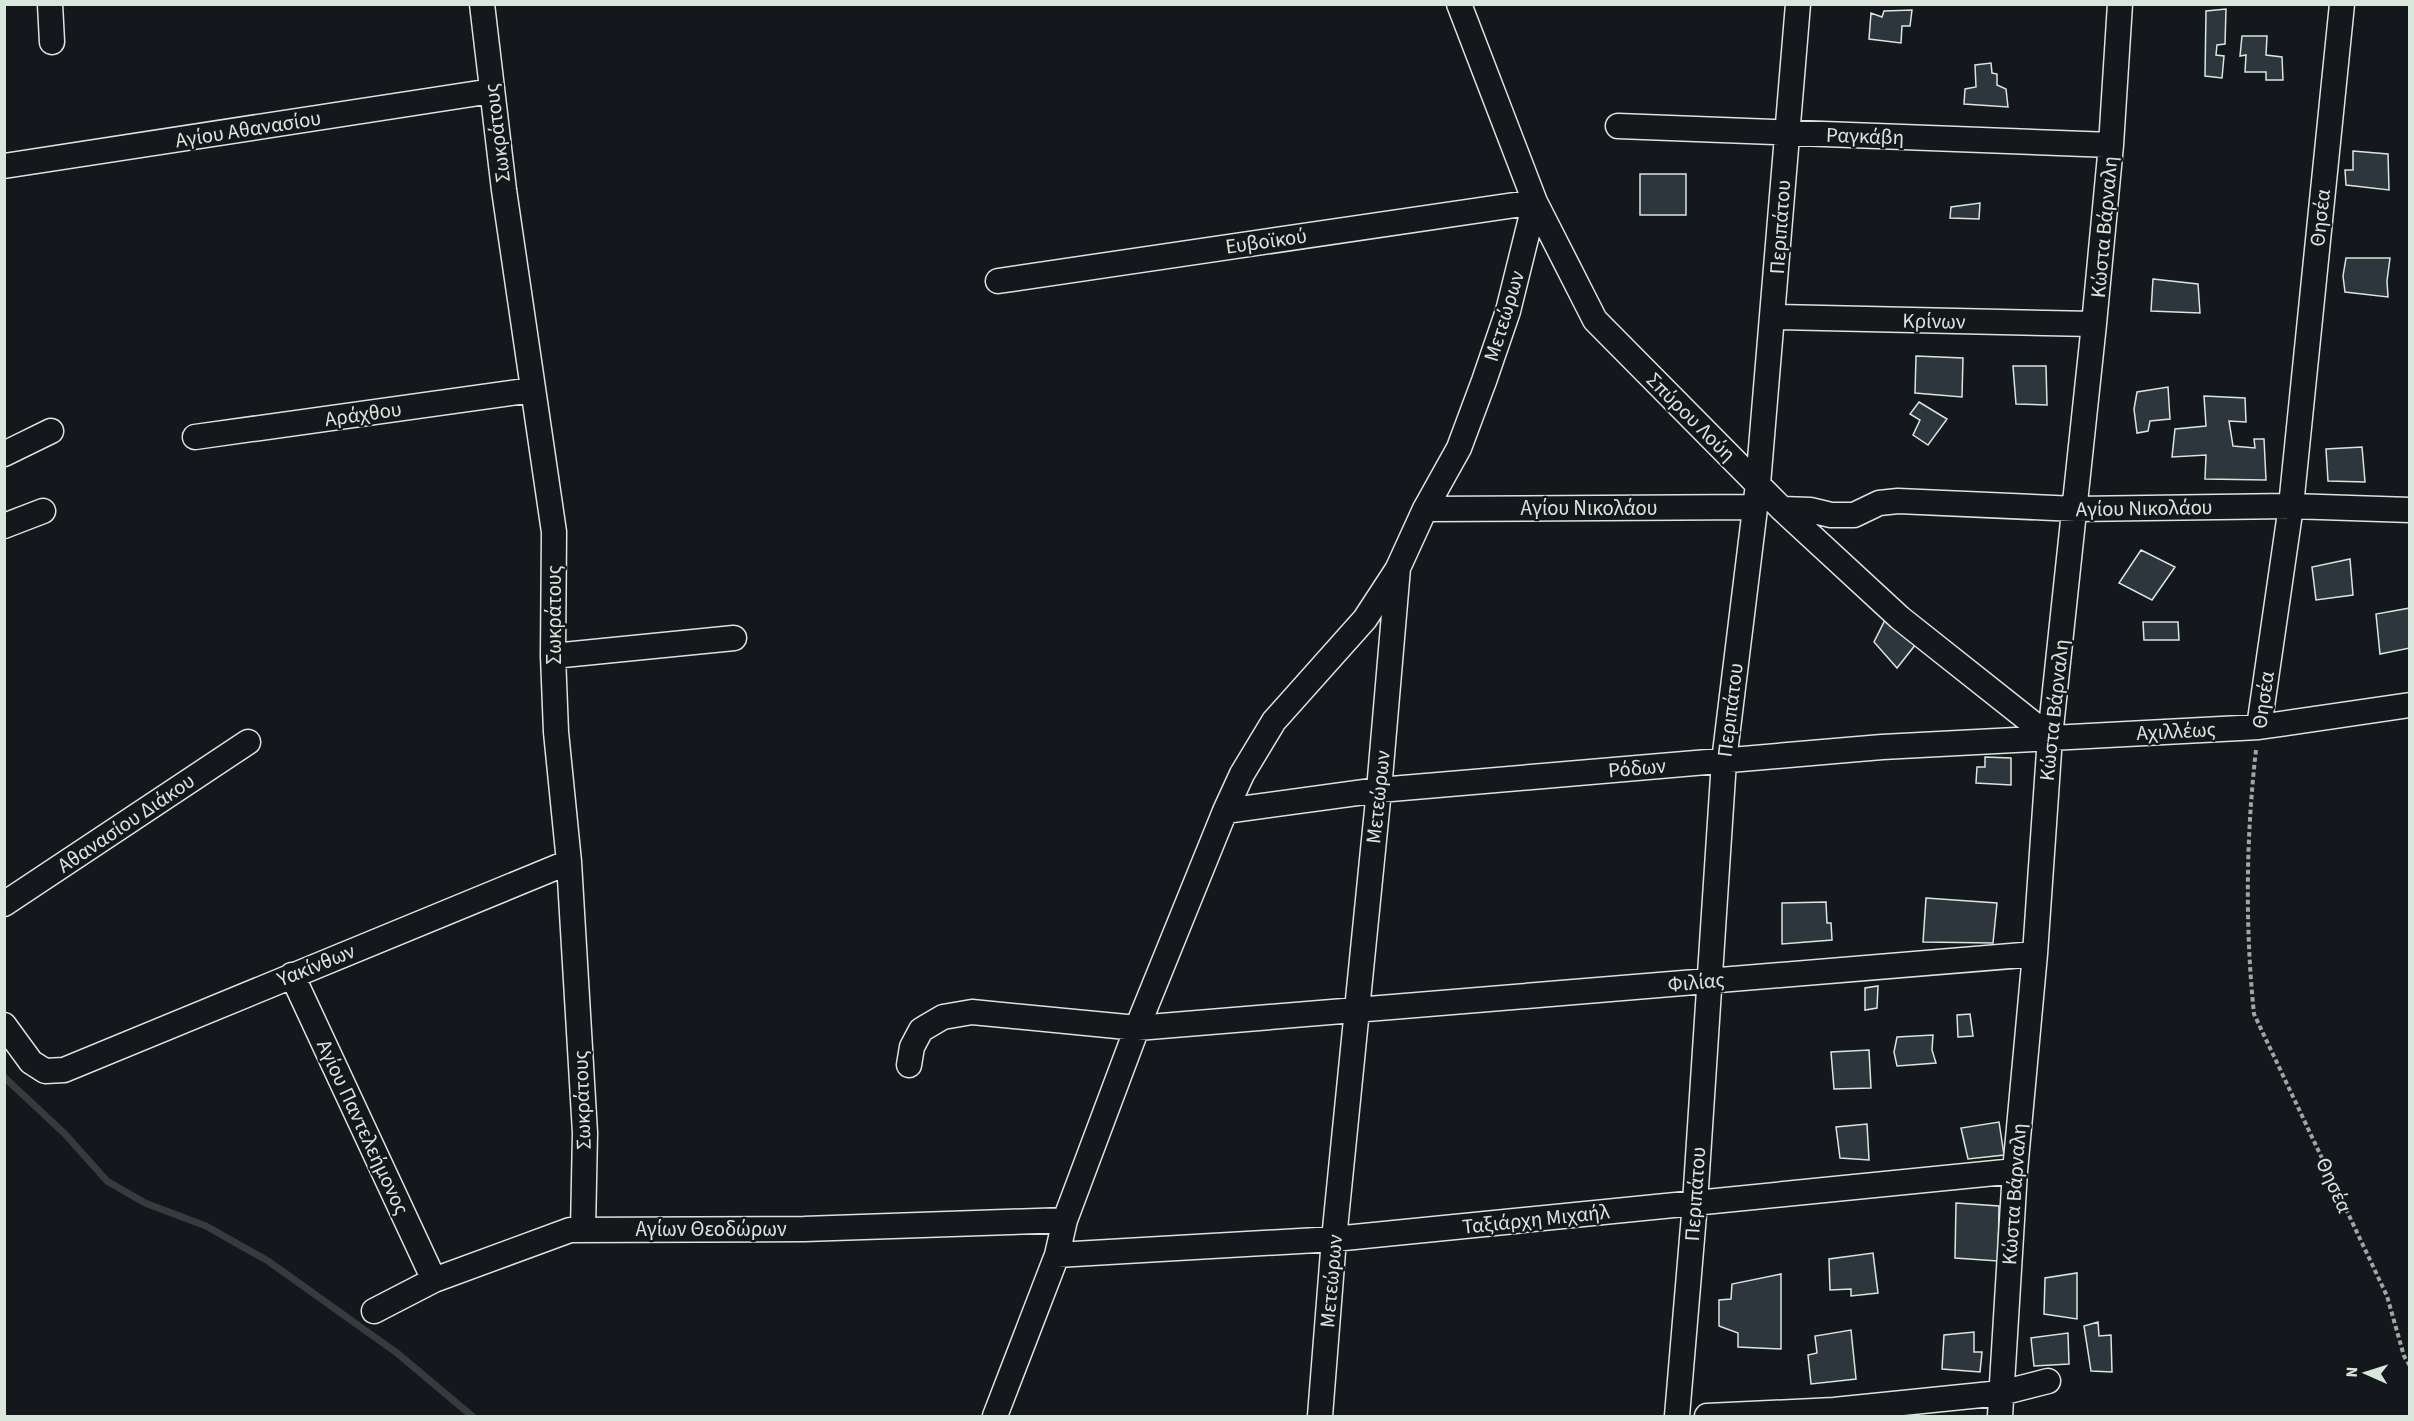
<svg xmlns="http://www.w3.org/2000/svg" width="2414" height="1421" viewBox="0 0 2414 1421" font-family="'Source Sans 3',sans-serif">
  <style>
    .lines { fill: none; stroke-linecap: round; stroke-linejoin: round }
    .stream { stroke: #363b3e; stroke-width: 7 }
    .building { fill: #2c363c; stroke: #d8e6dc; stroke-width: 1.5 }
    .minor-casing { stroke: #d8e6dc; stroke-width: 27 }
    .path { stroke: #9da8a2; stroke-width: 4; stroke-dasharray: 4.5 3; stroke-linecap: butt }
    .minor { stroke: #14181c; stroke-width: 24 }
    .labels { text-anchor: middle; stroke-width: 4.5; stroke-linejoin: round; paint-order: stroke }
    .street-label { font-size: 21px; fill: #d8e6dc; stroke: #14181c }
  </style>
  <rect width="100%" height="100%" fill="#14181c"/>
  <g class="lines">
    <!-- stream -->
    <path class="stream" d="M4,1077L65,1134L107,1181L145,1203L206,1226L268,1261L397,1353L472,1416"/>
  </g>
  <!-- building -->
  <path class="building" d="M2226,9L2225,44L2217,45L2216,55L2224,56L2222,78L2205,76L2206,11Z
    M1912,10L1910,26H1902L1901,43L1869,39L1871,13L1882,17L1884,11Z
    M2242,36H2267L2266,55L2282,57L2283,80H2266V72H2245L2246,55L2240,56Z
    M1991,63L1992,73L1997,74V85L2006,89L2008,107L1964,104L1965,89L1976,87L1975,65Z
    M2353,151L2388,154L2389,190L2346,185L2345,170H2353Z
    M1640,174H1686V215H1640Z
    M1980,203L1979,219L1950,218L1951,207Z
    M2346,258H2390L2387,281L2388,297L2345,292L2343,276Z
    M2153,279L2198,284L2200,313L2151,311Z
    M1916,356L1963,358L1962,397L1915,393Z
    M2013,366H2046L2047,405L2016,404Z
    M2168,387L2170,419L2150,421L2148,431L2137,433L2134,409L2137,392Z
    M2204,396L2245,398L2246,422L2229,421L2233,446L2255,448L2254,439H2264L2266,480L2205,479L2206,455L2172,457L2175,429L2206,426Z
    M1919,402L1947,419L1928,445L1913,435L1920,420L1910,414Z
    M2362,447L2365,482L2328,481L2326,449Z
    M2141,550L2175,567L2152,600L2119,583Z
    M2350,559L2353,595L2316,600L2312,567Z
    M2410,608V648L2380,654L2376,614Z
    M1886,618L1916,644L1897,668L1874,642Z
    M2143,622H2178L2179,640H2144Z
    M1985,757L2011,758V785L1976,783L1977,767H1985Z
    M1926,898L1997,903L1993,943L1923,942Z
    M1826,902L1827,923H1831L1832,940L1782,944V903Z
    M1878,986L1877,1008L1865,1010V988Z
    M1970,1014L1973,1036L1958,1037L1957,1015Z
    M1933,1035L1932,1050L1936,1063L1897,1066L1894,1052L1897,1037Z
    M1869,1050L1871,1088L1834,1089L1831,1052Z
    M1999,1122L2004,1155L1968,1159L1961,1128Z
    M1867,1124L1869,1160L1840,1158L1836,1127Z
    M1956,1203L1999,1206L1998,1261L1955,1258Z
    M1873,1253L1878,1293L1851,1296V1289L1830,1290L1829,1259Z
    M2077,1273V1319L2044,1314L2045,1278Z
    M1781,1274V1349L1738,1347V1333L1719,1326V1300L1731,1299L1732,1284Z
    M2098,1322L2099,1336L2111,1335L2112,1372L2091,1371L2084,1326Z
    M1851,1330L1856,1379L1811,1384L1808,1355L1817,1353L1815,1336Z
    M1974,1332V1352H1982L1980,1372L1942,1369L1944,1335Z
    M2068,1333L2069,1364L2034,1366L2031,1338Z"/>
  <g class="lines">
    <defs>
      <path id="minor" d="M50,4L52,42
        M482,4L504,190L554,532L553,656L556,732L569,862L585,1133L583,1230
        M1459,4L1535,202L1595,320L1782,509L1900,618L2050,737
        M1618,126L2111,145
        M4,166L492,91
        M998,281L1535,202
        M1773,317L2094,324
        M195,437L532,390
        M4,454L51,431
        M1425,509L1754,507
        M1782,509L1810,510L1831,515H1854L1879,503L1898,501L2076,509L2291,506L2410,510
        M4,526L43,511
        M553,656L734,638
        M2259,727L2291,506L2342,4
        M1225,811L1379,790L1882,747L2259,727L2410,705
        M4,904L248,742
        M292,975L434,1280
        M4,1025L31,1062L45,1071L64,1070L569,862
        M909,1065L912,1047L921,1030L943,1017L972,1012L1137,1028L2035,954
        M1057,1255L1334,1239L2015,1171
        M374,1311L434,1280L570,1230L804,1229L1065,1220
        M995,1416L1057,1255L1065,1220L1137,1028L1225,811L1242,774L1274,721L1365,619L1397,570
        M1320,1416L1334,1239L1379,790L1398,568L1425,509L1459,448L1484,381L1508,311L1535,202
        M1677,1416L1695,1203L1724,761L1758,484L1798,4
        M1707,1416L1834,1410L2001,1393L2048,1381
        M2000,1416L2015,1171L2035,954L2050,737L2094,324L2111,145L2120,4"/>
    </defs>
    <!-- minor casing -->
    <use href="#minor" class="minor-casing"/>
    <!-- path -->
    <path class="path" d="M2256,750C2246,837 2245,927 2254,1014L2387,1296L2404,1356L2410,1366"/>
    <!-- minor -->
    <use href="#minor" class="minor"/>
  </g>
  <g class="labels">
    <!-- street labels -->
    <g class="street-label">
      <text transform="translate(248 129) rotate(-9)" y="7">Αγίου Αθανασίου</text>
      <text transform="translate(497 133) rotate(-97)" y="7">Σωκράτους</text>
      <text transform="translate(1865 136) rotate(2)" y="7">Ραγκάβη</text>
      <text transform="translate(2320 218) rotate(-84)" y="7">Θησέα</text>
      <text transform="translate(1780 227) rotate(-86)" y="7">Περιπάτου</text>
      <text transform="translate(2104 227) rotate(-85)" y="7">Κώστα Βάρναλη</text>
      <text transform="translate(1266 241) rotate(-8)" y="7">Ευβοϊκού</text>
      <text transform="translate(1504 316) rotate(-73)" y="7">Μετεώρων</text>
      <text transform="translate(1934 321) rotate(1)" y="7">Κρίνων</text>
      <text transform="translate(363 414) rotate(-8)" y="7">Αράχθου</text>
      <text transform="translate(1691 417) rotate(45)" y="7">Σπύρου Λούη</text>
      <text x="1589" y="515">Αγίου Νικολάου</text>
      <text transform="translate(2144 508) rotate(-1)" y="7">Αγίου Νικολάου</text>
      <text transform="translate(554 615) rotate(-90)" y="7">Σωκράτους</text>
      <text transform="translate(2263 700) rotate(-82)" y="7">Θησέα</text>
      <text transform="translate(1730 710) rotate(-83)" y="7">Περιπάτου</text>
      <text transform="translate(2054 710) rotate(-84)" y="7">Κώστα Βάρναλη</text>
      <text transform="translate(2176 731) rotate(-3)" y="7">Αχιλλέως</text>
      <text transform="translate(1637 768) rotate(-5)" y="7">Ρόδων</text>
      <text transform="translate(1378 797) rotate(-84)" y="7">Μετεώρων</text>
      <text transform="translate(126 823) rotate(-34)" y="7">Αθανασίου Διάκου</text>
      <text transform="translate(316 965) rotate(-22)" y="7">Υακίνθων</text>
      <text transform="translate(1696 982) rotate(-5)" y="7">Φιλίας</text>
      <text transform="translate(582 1100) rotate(-92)" y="7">Σωκράτους</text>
      <text transform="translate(363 1127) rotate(65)" y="7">Αγίου Παντελεήμονος</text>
      <text transform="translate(2334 1185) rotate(65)" y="7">Θησέα</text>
      <text transform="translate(1695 1194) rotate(-86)" y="7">Περιπάτου</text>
      <text transform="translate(2014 1194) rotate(-86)" y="7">Κώστα Βάρναλη</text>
      <text transform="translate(1536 1219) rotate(-6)" y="7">Ταξιάρχη Μιχαήλ</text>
      <text x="711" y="1236">Αγίων Θεοδώρων</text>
      <text transform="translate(1331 1281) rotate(-85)" y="7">Μετεώρων</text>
    </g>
  </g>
  <!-- border -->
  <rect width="2414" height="1421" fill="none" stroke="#d8e6dc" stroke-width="12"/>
  <!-- north arrow -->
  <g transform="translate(2366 1373) rotate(273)" stroke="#14181c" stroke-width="4.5" paint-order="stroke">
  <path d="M0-4.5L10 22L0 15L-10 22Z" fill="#d8e6dc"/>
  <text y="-9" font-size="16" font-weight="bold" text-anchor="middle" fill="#d8e6dc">N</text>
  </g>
</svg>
